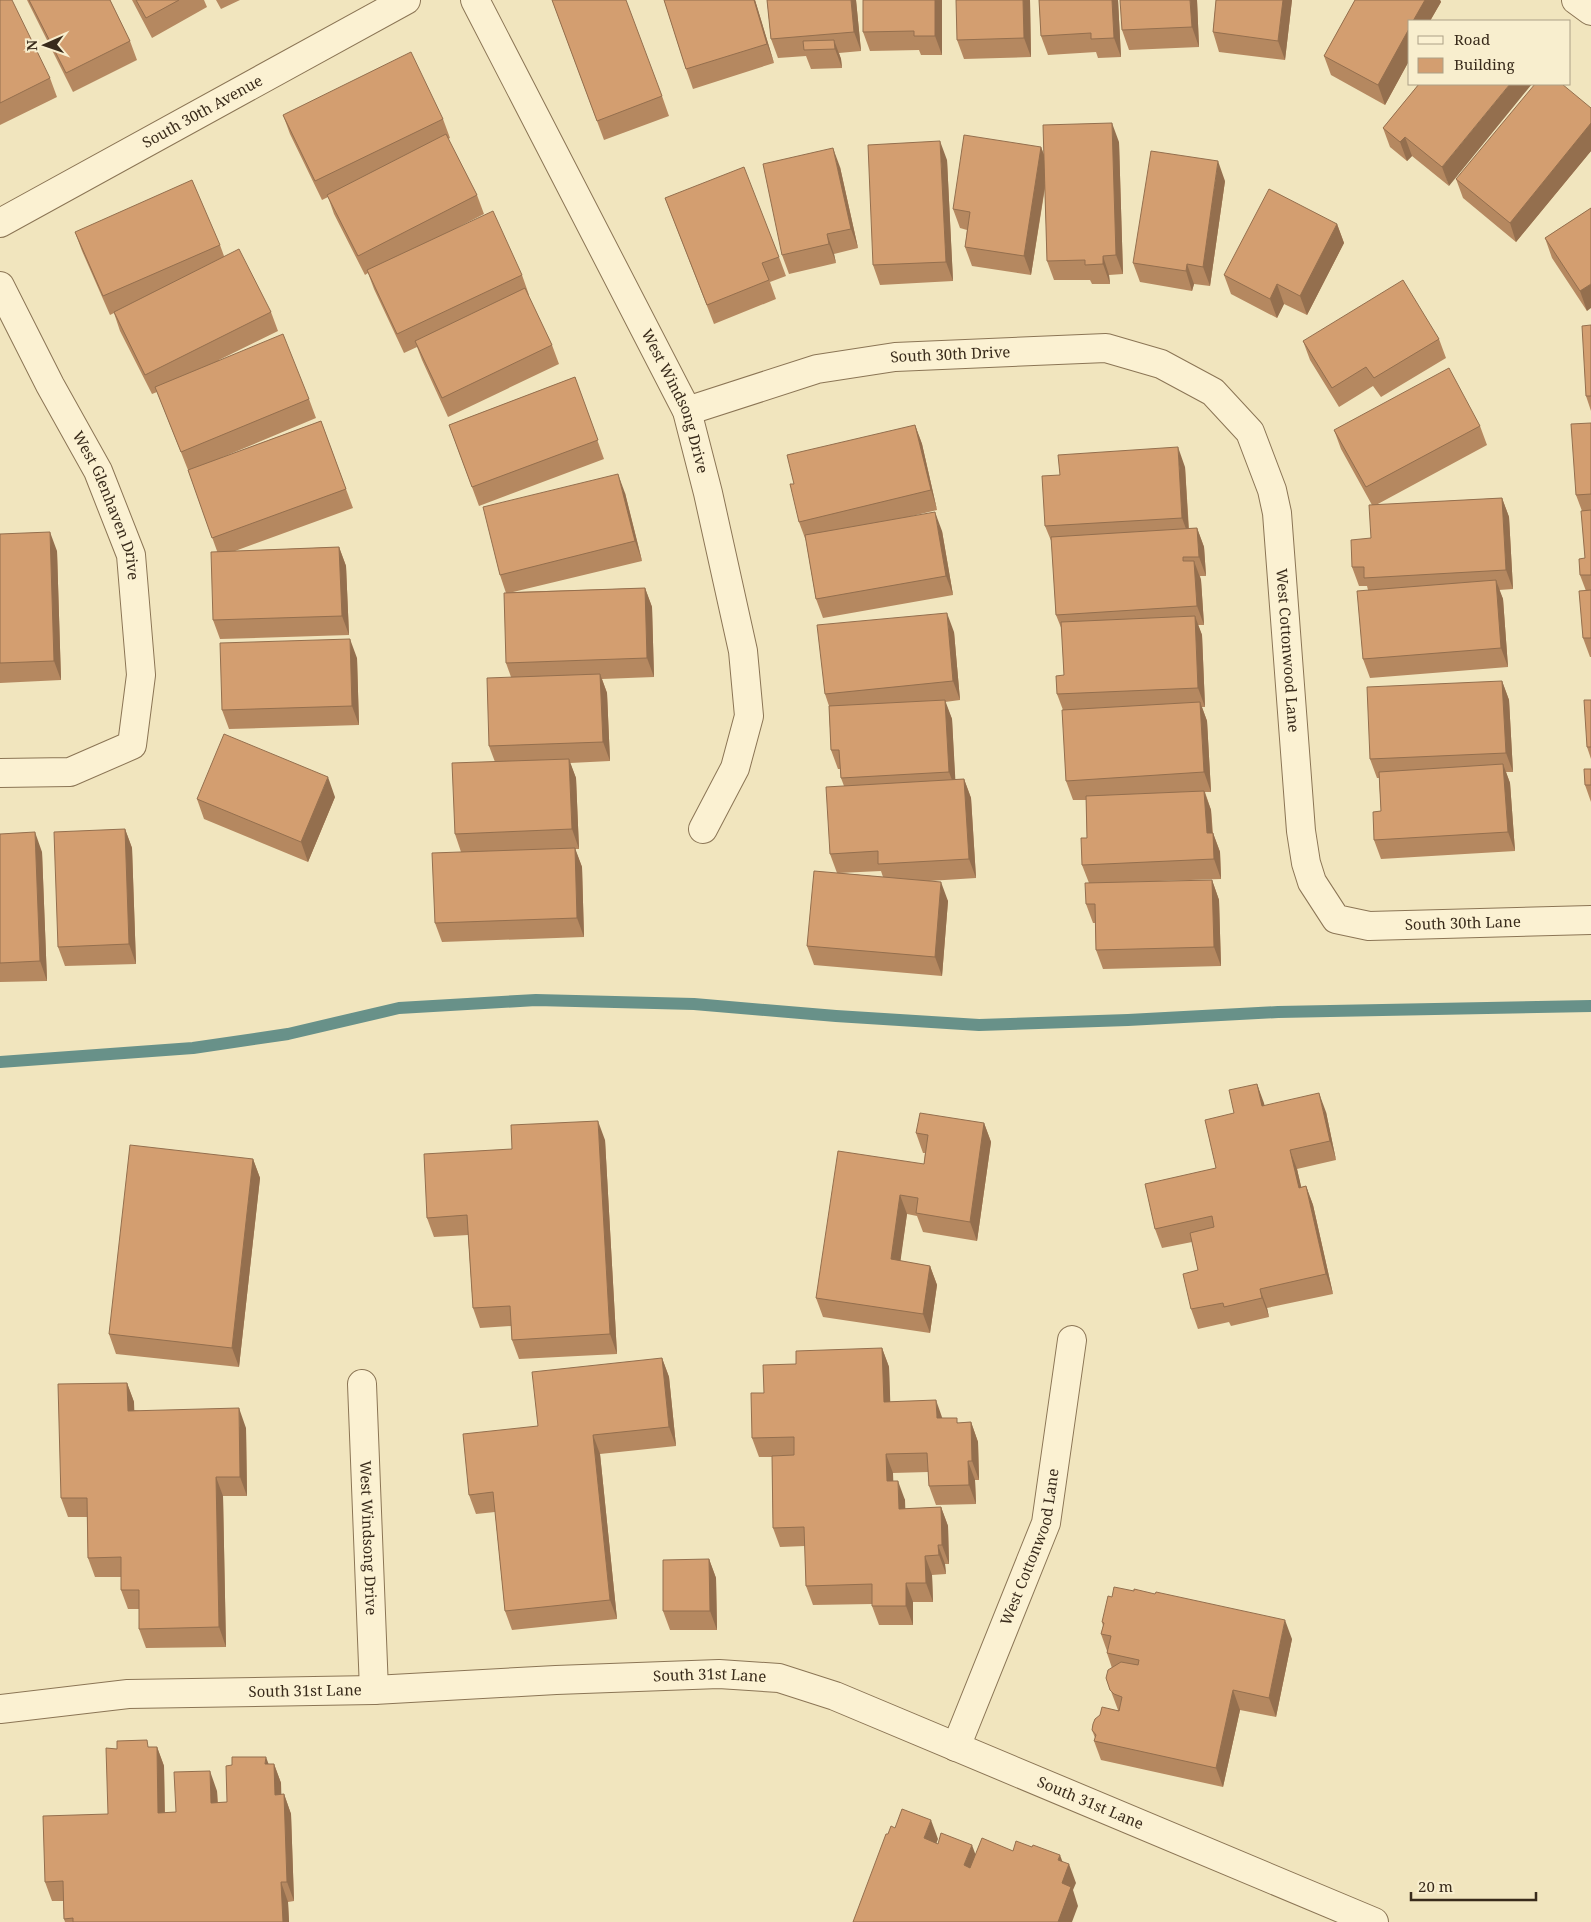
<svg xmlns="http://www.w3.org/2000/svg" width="1591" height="1922" viewBox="0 0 1591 1922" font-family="'Noto Serif',serif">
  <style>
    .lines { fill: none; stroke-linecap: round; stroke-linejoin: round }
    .stream { stroke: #689189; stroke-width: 12 }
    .minor-casing { stroke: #8b7555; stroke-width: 30 }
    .minor { stroke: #fbf1d2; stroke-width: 28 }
    .wall { fill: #b58860; fill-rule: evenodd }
    .shaded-wall { fill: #946f4e }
    .building { fill: #d39e70; stroke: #946f4e }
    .labels { text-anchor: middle; stroke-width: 4.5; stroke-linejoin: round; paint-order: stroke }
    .street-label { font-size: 15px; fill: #392b1b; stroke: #f8eece }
  </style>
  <rect width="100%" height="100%" fill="#f1e5be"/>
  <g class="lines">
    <!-- stream -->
    <path class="stream" d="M0,1062L193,1048L288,1034L399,1008L536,1000L694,1004L836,1016L979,1025L1128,1020L1278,1012L1591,1006"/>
    <defs>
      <g id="minor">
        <path id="s1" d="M475,0L687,411L708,493L743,651L749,716L735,768L703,829"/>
        <path d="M1576,0L1591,11"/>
        <path id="s2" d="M0,223L406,0"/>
        <path id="s3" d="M0,286L50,385L98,471L131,555L141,675L132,745L70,772L0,773"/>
        <path id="s4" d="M687,411L817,369L895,357L1106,348L1161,364L1213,392L1250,432L1272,490L1277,513L1301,831L1306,863L1312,882L1336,919L1369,926L1591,920"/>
        <path id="s5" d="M362,1384L374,1690"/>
        <path id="s6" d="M0,1709L128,1694L374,1690L556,1680L719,1674L779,1678L835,1696L1374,1922"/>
        <path id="s7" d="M956,1747L1046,1523L1072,1340"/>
      </g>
    </defs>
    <!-- minor casing -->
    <use href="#minor" class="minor-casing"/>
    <!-- minor -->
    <use href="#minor" class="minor"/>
  </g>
  <!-- wall -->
  <path class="wall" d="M0,0L50,78L57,97L0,125Z
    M27,0H110L130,41L137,60L73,92Z
    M132,0H204L207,7L152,38Z
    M216,0H240L221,9Z
    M552,0L662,96L669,116L604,140Z
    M664,0H755L774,63L693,89L686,69Z
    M767,0H856L861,51L839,53L841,59L842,68L811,69L806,56L778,58L771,39Z
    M863,0H942V55H921L919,50L870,51L863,32Z
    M1030,0L1031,57L964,59L957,40Z
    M1039,0H1118L1121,57L1098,58L1096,52L1048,55L1041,36Z
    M1197,0L1199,47L1129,50L1122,30Z
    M1216,0H1292L1285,60L1219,52L1213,32Z
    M1355,0H1440L1441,2L1430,21H1410V59L1385,105L1331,75L1324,56Z
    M1419,84L1449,186L1412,156L1407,161L1390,147L1383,128Z
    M1591,108V151L1516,242L1463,198L1456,179Z
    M283,115L443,119L450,138L448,139L477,195L484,214L443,235L522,275L529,295H528L552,345L559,364L448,417L422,360L417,347L404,353L374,289L368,273L365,275L334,214L328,197L322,200L290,134Z
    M1119,142L1123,274L1109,275L1110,284H1092L1090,280H1054L1047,261L1045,188L1031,275L972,266L965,247L967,230L960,228L953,209L1041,147L1044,155Z
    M947,160L953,281L880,285L873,265Z
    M840,167L858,248L834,254L836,263L789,274L782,255Z
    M1225,181L1210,286L1194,284L1192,291L1140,282L1133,263Z
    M665,198L779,257L786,276L770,282L776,299L714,324Z
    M1591,208L1587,311L1552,258L1545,238Z
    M1337,224L1344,243L1307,315L1284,304L1277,318L1231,294L1224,275Z
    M75,232L220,245L224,256L271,312L278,331L219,360L309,399L316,418L223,457L321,421L353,508L235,551L339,547L346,566L349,635L220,639L213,620L217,551L188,470L157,392L152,394L120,331L114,313L110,315L82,251Z
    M1591,325V411L1586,396Z
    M1439,339L1446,358L1381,397L1373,386L1339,407L1310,360L1303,341Z
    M575,377L604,459L479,506L449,425Z
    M1591,423V657H1590L1583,638L1586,591L1580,575L1585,558L1582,511L1576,495Z
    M915,425L922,444L937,510L908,517L942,531L953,595L823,618L816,599L806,541L799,522Z
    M1480,426L1487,445L1376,505L1502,498L1509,517L1513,589L1499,590L1503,599L1508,667L1370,678L1363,659L1368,590L1367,586H1359L1352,567L1371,538L1372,505L1341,449L1334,430Z
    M1185,467L1189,529L1197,528L1204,547L1206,576H1200L1201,580L1204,625H1198L1202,635L1205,707H1202L1207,721L1211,792H1205L1211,810L1213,833L1220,852L1221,879L1128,882L1212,880L1219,900L1221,966L1103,969L1096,950L1095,923H1093L1086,904L1089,883L1082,865L1087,838L1086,800H1073L1066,781L1063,710L1057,694L1064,675L1062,630L1056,615L1052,543L1045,526Z
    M625,493L642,561L513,592L645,588L652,607L654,677L602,679L607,693L610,761L570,763L576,778L579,849H575L582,867L584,937L442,942L435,923L461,852L455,834L495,762L489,746L511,677L506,663V593L500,575Z
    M0,534L57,551L61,680L0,683Z
    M954,632L960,700L945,702L952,719L955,780L964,779L971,798L976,878L929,881L948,901L942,976L814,965L807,946L837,873L830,854L844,786L841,778L840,769H838L831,750L829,706L825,694ZM881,871L883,877L839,873Z
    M357,658L359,725L229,729L222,710Z
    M1502,681L1509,700L1513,772H1506L1510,783L1515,851L1381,859L1374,840L1381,811L1379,778H1377L1370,759Z
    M1587,747H1591V759Z
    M1591,769V802L1585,785Z
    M335,797L308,862L204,819L197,799Z
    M125,829L132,848L136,964L65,966L58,947Z
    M0,834L42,852L47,981L0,982Z
    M1257,1084L1264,1106L1326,1112L1336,1160L1297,1169L1301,1187L1306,1186L1313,1205L1333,1294L1267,1308L1269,1317L1231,1326L1229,1322L1198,1329L1191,1309L1198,1270L1192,1242L1162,1248L1155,1229L1216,1168L1234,1113Z
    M984,1123L991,1142L977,1241L923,1232L917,1216L907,1214L900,1261L930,1266L937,1285L930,1333L823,1317L816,1298L924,1164L925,1153H923L916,1133Z
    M605,1140L617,1354L519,1359L512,1340L511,1326L480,1328L473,1308L468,1235L434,1237L427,1218L512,1149Z
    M253,1159L260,1178L239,1367L116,1354L109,1334Z
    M882,1348L889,1367L890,1402L959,1423L971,1422L978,1442L979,1480H975L976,1504L936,1505L929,1486L928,1472L893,1473V1481L905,1500V1509L941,1507L948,1526L949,1564H945L946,1574L932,1575L933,1602H913V1625H879L872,1606V1604L813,1605L806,1586L805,1546L780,1547L773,1528L772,1457H759L752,1438L796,1364Z
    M662,1358L669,1377L676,1446L600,1454L617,1619L512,1630L505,1611L495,1512L476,1514L469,1495L538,1426Z
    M127,1383L134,1402V1410L246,1428L247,1496H223L226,1647L146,1648L139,1629V1609H128L121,1590V1577H95L88,1558L87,1517H68L61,1498Z
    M709,1559L716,1578L717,1630H670L663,1611Z
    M1102,1622L1292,1639L1276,1717L1240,1710L1223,1787L1101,1760L1094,1741L1095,1738L1092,1730L1118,1710L1106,1678L1112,1668L1107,1653V1651L1101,1634L1103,1626Z
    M157,1747L164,1766L165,1813L176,1812L217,1791L218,1803L227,1802L269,1764H274L281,1783V1795L284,1794L291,1814L294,1901L288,1902L289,1922H65L64,1919L63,1901H52L45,1882L108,1814L117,1749Z"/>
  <!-- shaded-wall -->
  <path class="shaded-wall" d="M754,0H755L774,63L767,44Z
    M851,0H856L861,51L854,32Z
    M935,0H942V55L935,36Z
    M1023,0H1030L1031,57L1024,38Z
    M1112,0H1118L1121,57L1114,38Z
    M1190,0H1197L1199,47L1192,27Z
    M1283,0H1292L1285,60L1278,41Z
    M1425,0H1440L1441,2L1430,21H1413Z
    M1410,27V59L1385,105L1378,85Z
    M834,40L841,59L842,68L835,49Z
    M1510,84H1532L1449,186L1442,167Z
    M1112,123L1119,142L1123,274L1116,255Z
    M1591,123V151L1516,242L1510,223Z
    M1405,137L1412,156L1407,161L1400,142Z
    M940,141L947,160L953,281L946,262Z
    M1041,147L1048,166L1031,275L1024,256Z
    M833,148L840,167L858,248L851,229Z
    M1218,161L1225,181L1210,286L1203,267Z
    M1337,224L1344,243L1307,315L1300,296Z
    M827,234L834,254L836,263L829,244Z
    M1103,256L1109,275L1110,284L1103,264Z
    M1187,264L1194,284L1192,291L1186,271Z
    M1277,284L1284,304L1277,318L1270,299Z
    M1591,284V308L1587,311L1580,291Z
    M915,425L922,444L937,510L931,490Z
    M1178,447L1185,467L1189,537L1182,518Z
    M618,474L625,493L642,561L635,541Z
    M1502,498L1509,517L1513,589L1506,570Z
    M935,512L942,531L953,595L946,576Z
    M1197,528L1204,547L1206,576L1199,557Z
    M50,532L57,551L61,680L54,661Z
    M339,547L346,566L349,635L342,616Z
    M1194,561L1201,580L1204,625L1197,606Z
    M1496,580L1503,599L1508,667L1501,648Z
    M645,588L652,607L654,677L647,658Z
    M947,613L954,632L960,700L953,681Z
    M1195,616L1202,635L1205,707L1198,688Z
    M350,639L357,658L359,725L352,706Z
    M600,674L607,693L610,761L603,742Z
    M1502,681L1509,700L1513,772L1506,753Z
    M945,700L952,719L956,791L949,772Z
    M1200,702L1207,721L1211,792L1204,772Z
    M569,759L576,778L579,849L572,829Z
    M1503,764L1510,783L1515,851L1508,832Z
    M328,777L335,797L308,862L301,842Z
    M964,779L971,798L976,878L969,859Z
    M1204,791L1211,810L1213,849V833L1220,852L1221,879L1214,859L1207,833Z
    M125,829L132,848L136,964L129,944Z
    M35,832L42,852L47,981L40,961Z
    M575,848L582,867L584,937L577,918Z
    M1212,880L1219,900L1221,966L1214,947Z
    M941,882L948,901L942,976L935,957Z
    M1257,1084L1264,1103L1269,1125L1262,1106Z
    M1319,1093L1326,1112L1336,1160L1330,1141Z
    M598,1121L605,1140L617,1354L610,1334Z
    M984,1123L991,1142L977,1241L970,1222Z
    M1290,1150L1297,1169L1306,1207L1299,1188Z
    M253,1159L260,1178L239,1367L232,1348Z
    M1306,1186L1313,1205L1333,1294L1326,1274Z
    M900,1195L907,1214L898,1279L891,1259Z
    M930,1266L937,1285L930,1333L923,1314Z
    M1260,1289L1267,1308L1269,1317L1262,1298Z
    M882,1348L889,1367L891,1421L884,1402Z
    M662,1358L669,1377L676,1446L669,1427Z
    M127,1383L134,1402L135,1430L128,1411Z
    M936,1400L943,1420L937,1418Z
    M239,1408L246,1428L247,1496L240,1477Z
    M971,1422L978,1442L979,1480L972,1461Z
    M593,1435L600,1454L617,1619L610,1600Z
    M886,1454L893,1473L894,1500L887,1481Z
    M968,1461L975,1480L976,1504L969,1485Z
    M216,1477L223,1496L226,1647L219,1627Z
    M898,1481L905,1500L906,1528L899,1509Z
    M941,1507L948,1526L949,1564L942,1545Z
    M938,1545L945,1564L946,1574L939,1555Z
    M925,1556L932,1575L933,1602L926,1583Z
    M709,1559L716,1578L717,1630L710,1611Z
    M906,1583L913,1602V1625L906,1606Z
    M1285,1620L1292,1639L1276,1717L1269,1698Z
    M1233,1690L1240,1710L1223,1787L1216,1768Z
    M157,1747L164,1766L165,1832L158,1813Z
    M266,1757L273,1776L265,1764Z
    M274,1764L281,1783L282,1814L275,1795Z
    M210,1771L217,1791L218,1822L211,1803Z
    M284,1794L291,1814L294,1901L287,1882Z
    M931,1820L938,1839L931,1858L924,1838Z
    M972,1845L979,1864L971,1884L964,1865Z
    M1060,1855L1066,1871L1069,1864L1076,1883L1073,1890L1078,1906L1072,1922H1058L1062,1883L1058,1860Z
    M281,1882L288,1902L289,1922H283Z"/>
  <!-- building -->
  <path class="building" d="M0,0H12L50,78L0,103Z
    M29,0H110L130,41L66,73Z
    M136,0H179L146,18Z
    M552,0H626L662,96L597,121Z
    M664,0H754L767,44L686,69Z
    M767,0H851L854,32L771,39Z
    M863,0H935V36H914V31L863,32Z
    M956,0H1023L1024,38L957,40Z
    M1039,0H1112L1114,38L1091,39V33L1041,36Z
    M1120,0H1190L1192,27L1122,30Z
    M1216,0H1283L1278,41L1213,32Z
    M1355,0H1425L1413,21H1410V27L1378,85L1324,56Z
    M834,40L835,49L804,50L803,41Z
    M411,52L443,119L315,181L283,115Z
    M1419,84H1510L1442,167L1405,137L1400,142L1383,128Z
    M1535,84H1562L1591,108V123L1510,223L1456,179Z
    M1112,123L1116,255L1103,256V264L1085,265V260L1047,261L1043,125Z
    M446,134L477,195L358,256L327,195Z
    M964,135L1041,147L1024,256L965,247L970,212L953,209Z
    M940,141L946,262L873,265L868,145Z
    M833,148L851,229L827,234L829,244L782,255L763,164Z
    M1151,151L1218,161L1203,267L1187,264L1186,271L1133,263Z
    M744,167L779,257L762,263L769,280L707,305L665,198Z
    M192,180L220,245L103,296L75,232Z
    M1269,189L1337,224L1300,296L1277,284L1270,299L1224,275Z
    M1591,208V284L1580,291L1545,238Z
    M493,211L522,275L397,334L367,270Z
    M239,249L271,312L145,375L114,312Z
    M1403,280L1439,339L1374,378L1366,367L1332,388L1303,341Z
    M525,288L552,345L442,398L415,341Z
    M1591,325V396H1586L1582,326Z
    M283,334L309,399L181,452L155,387Z
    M1449,368L1480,426L1366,487L1334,430Z
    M575,377L598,440L472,487L449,425Z
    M321,421L346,489L212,538L188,470Z
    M1591,423V494L1576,495L1571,424Z
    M915,425L931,490L799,522L790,484H794L787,455Z
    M1178,447L1182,518L1045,526L1042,476L1060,475L1058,455Z
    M618,474L635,541L500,575L483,507Z
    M1502,498L1506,570L1364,578V567H1352L1351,540L1371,538L1369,505Z
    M1591,510V575H1580L1579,559L1585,558L1581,511Z
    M935,512L946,576L816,599L805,535Z
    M1197,528L1199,557H1183V561H1194L1197,606L1056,615L1051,537Z
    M50,532L54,661L0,663V534Z
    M339,547L342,616L213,620L211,552Z
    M1496,580L1501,648L1363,659L1357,591Z
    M645,588L647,658L506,663L504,593Z
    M1591,590V638H1583L1579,591Z
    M947,613L953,681L825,694L817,625Z
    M1195,616L1198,688L1057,694L1056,676L1064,675L1061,622Z
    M350,639L352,706L222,710L220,643Z
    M600,674L603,742L489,746L487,678Z
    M1502,681L1506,753L1370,759L1367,687Z
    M945,700L949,772L841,778L839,750H831L829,706Z
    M1584,700H1591V747H1587Z
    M1200,702L1204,772L1066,781L1062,710Z
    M224,734L328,777L301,842L197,799Z
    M569,759L572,829L455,834L452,763Z
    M1503,764L1508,832L1374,840L1373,812L1381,811L1379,772Z
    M1584,769H1591V785H1585Z
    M964,779L969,859L878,864V851L830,854L826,787Z
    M1204,791L1207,833H1213L1214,859L1082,865L1081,838H1087L1086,796Z
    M125,829L129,944L58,947L54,832Z
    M35,832L40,961L0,963V834Z
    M575,848L577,918L435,923L432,853Z
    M814,871L941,882L935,957L807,946Z
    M1212,880L1214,947L1096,950L1095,904H1086L1085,883Z
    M1257,1084L1262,1106L1319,1093L1330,1141L1290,1150L1299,1188L1306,1186L1326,1274L1260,1289L1262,1298L1224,1307L1223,1303L1191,1309L1183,1274L1198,1270L1190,1233L1214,1227L1212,1216L1155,1229L1145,1184L1216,1168L1205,1120L1234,1113L1229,1090Z
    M920,1113L984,1123L970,1222L916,1213L918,1198L900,1195L891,1259L930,1266L923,1314L816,1298L838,1151L924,1164L928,1135L916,1133Z
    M598,1121L610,1334L512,1340L510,1306L473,1308L467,1215L427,1218L424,1154L512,1149L511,1125Z
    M130,1145L253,1159L232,1348L109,1334Z
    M882,1348L884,1402L936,1400L937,1418H957V1423L971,1422L972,1461H968L969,1485L929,1486L927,1453L886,1454L887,1481H898L899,1509L941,1507L942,1545H938L939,1555L925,1556L926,1583H906V1606H872V1584L806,1586L804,1527L773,1528L772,1456L794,1455V1437L752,1438L751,1393H764L763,1365L796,1364V1351Z
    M662,1358L669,1427L593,1435L610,1600L505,1611L493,1492L469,1495L463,1434L538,1426L532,1372Z
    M127,1383L128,1411L239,1408L240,1477H216L219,1627L139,1629V1590H121V1557L88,1558L87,1498H61L58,1384Z
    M709,1559L710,1611H663V1560Z
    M1114,1587L1134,1591V1589L1155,1594L1156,1592L1285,1620L1269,1698L1233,1690L1216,1768L1094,1741L1096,1735L1092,1730L1093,1724L1095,1719L1100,1715L1102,1707L1119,1711L1122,1697L1114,1694L1110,1690L1106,1678L1108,1670L1121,1662L1138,1665L1139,1660L1107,1653L1111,1636L1101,1634L1104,1623L1102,1622L1108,1596L1112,1597Z
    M147,1740L148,1747H157L158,1813L176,1812L174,1772L210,1771L211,1803L227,1802L226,1766L232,1765V1757H266L265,1764H274L275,1795L284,1794L287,1882H281L283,1922H73V1918L64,1919L63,1881L45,1882L43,1816L108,1814L106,1748L117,1749V1741Z
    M902,1809L931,1820L924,1838L938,1844L941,1833L972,1845L964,1865L970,1868L982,1838L1013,1851L1016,1841L1032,1847L1033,1845L1060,1855L1058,1860L1069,1864L1062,1883L1071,1887L1058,1922H853L886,1834H888L891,1826L895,1828Z"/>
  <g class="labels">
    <!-- street labels -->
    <g class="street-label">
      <text dy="5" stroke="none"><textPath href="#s2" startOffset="231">South 30th Avenue</textPath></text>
      <text dy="5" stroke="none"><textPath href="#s4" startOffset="271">South 30th Drive</textPath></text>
      <text dy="5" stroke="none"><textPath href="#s1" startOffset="449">West Windsong Drive</textPath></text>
      <text dy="5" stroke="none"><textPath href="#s3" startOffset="245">West Glenhaven Drive</textPath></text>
      <text dy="5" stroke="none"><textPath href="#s4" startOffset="821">West Cottonwood Lane</textPath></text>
      <text dy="5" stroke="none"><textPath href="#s4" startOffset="1226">South 30th Lane</textPath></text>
      <text dy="5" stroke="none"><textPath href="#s5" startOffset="154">West Windsong Drive</textPath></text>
      <text dy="5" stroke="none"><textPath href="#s7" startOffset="214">West Cottonwood Lane</textPath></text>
      <text dy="5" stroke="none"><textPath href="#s6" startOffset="711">South 31st Lane</textPath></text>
      <text dy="5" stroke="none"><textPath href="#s6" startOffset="306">South 31st Lane</textPath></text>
      <text dy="5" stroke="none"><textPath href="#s6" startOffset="1116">South 31st Lane</textPath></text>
    </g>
  </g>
  <!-- legend -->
  <rect x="1408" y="20" width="162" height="65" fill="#f8eece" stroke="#aca086"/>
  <rect x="1418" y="36" width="25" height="8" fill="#fbf1d2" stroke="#aca086"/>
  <text x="1454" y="45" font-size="15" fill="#392b1b">Road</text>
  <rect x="1418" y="58" width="25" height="15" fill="#d39e70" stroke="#aca086"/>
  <text x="1454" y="70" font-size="15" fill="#392b1b">Building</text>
  <!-- north arrow -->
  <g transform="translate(45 45) rotate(268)" stroke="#f8eece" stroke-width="4" paint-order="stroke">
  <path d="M0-4L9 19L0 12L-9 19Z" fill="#392b1b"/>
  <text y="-8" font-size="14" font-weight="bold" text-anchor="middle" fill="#392b1b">N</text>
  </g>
  <!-- scale -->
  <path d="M1411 1892v8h125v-8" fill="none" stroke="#392b1b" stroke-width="2.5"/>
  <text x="1418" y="1892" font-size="15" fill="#392b1b" stroke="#f8eece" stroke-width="4" paint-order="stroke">20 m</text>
</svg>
